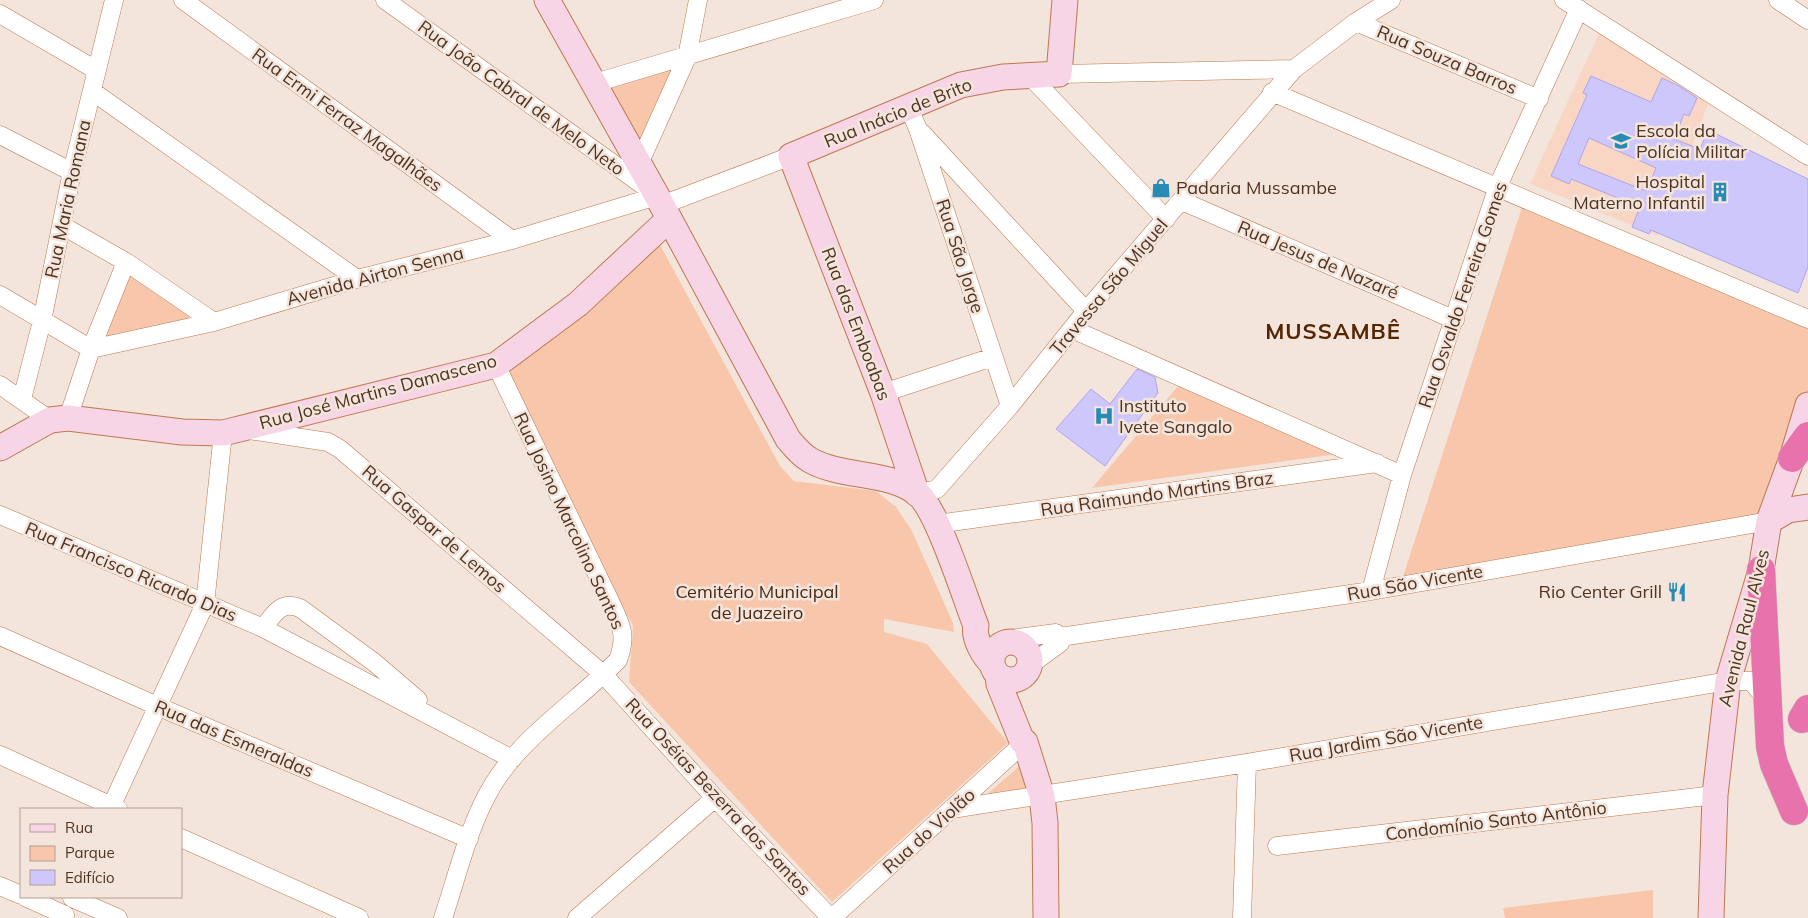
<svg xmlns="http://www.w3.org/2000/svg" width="1808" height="918" viewBox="0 0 1808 918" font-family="Mulish,sans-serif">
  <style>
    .built { fill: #f8d6c3 }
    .green { fill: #f8c7ab }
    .building { fill: #cec7fb; stroke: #b0a4ed; fill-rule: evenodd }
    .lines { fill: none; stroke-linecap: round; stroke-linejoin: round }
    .street-casing { stroke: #be784e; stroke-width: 19 }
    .secondary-casing { stroke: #be784e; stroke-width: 27 }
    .highway-casing { stroke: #cbc2bc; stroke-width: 29 }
    .street { stroke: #fff; stroke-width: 18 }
    .secondary { stroke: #f8d5e6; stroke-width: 25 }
    .highway { stroke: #e872ac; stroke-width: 28 }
    .labels { text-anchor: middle; stroke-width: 5; stroke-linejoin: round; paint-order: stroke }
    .street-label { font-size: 18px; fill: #513321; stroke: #f4e5dc }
    .poi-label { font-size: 18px; fill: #513321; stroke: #f4e5dc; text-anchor: start }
    .park-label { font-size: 18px; fill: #4b2914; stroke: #f4e5dc }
    .district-label { font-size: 22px; font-weight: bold; letter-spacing: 1px; fill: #552602; stroke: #f4e5dc }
  </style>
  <rect width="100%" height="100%" fill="#f4e5dc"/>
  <!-- built -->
  <path class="built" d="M1599,33L1710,99L1658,236L1530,184Z"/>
  <!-- green -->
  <path class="green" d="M687,57L639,164L595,83Z
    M1523,204L1808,325V421L1779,518L1401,583Z
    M659,243L780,466L794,481L876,491L896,507L912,531L953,623L954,632L884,619V632L927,644L1008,743L832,902L629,682L633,626L500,381Z
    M131,273L206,322L101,341Z
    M1178,386L1337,454L1092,488Z
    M1024,762L1034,786L984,797Z
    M1653,890V918H1505L1503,908Z"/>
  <!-- building -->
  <path class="building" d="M1591,76L1651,102L1662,78L1679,86L1697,98L1689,116L1684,114L1674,139L1700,149L1708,130L1808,179V267L1798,293L1651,230L1649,234L1632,227L1640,207L1571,179L1569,184L1551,176L1587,95L1583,93ZM1589,138L1656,168L1646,191L1578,164Z
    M1137,369L1155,377L1158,393L1105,466L1056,429L1091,389L1110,404Z"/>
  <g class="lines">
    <defs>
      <path id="street" d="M183,0L512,240
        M385,0L651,191
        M1564,0L1808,156
        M1778,0L1808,20
        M0,14L96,70
        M1356,22L1539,99
        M1059,74L1294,69
        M1029,75L1166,219
        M595,83L874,0
        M92,91L357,279
        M1272,92L1808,319
        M908,106L918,129L1010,406
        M922,133L1086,311
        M0,135L72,172
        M639,164L687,57L698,0
        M1182,201L1455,320
        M662,205L791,156
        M63,226L126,262L214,322
        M0,295L91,349
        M1072,329L1402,475
        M91,349L214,322L357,279L512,240L657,196
        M0,385L50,420
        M883,393L993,357
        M22,399L42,321L72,172L114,0
        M68,418L91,349L126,262
        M249,430L328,442L340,449L604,675L715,798L831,918
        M917,494L937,489L1010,406L1086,311L1294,69L1356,22L1391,0
        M0,515L263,628L512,759
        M937,524L1377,463
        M1371,591L1402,475L1498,186L1579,9
        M263,628C274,614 281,600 300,608L375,663L418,700
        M0,636L157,706L469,839
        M1012,642L1018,638L1056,633L1060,637L1371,591L1769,521
        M1030,665L1060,643V637
        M0,755L118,809
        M110,809L205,604L223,433
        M952,809L1247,763L1728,681H1751L1767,700
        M181,838L359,918
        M1277,846L1715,795
        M0,886L21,895
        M25,897L65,915
        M72,898L118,918
        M443,918C458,874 469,823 494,783C525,734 578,701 618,660C628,634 620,623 609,599L496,365
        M577,918L715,798
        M832,918L1025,742
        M1242,918L1247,763"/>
      <path id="secondary" d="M547,0L657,196L788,439C794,446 801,455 810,460C841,478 891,471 918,494C938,511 965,598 976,626C973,638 984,656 992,664
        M0,448L50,420L68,418L182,432L223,433L496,365L578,304L669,219
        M917,494L883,393L791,156L961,85L1003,77L1059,74L1065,0
        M1769,521L1788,510L1808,507
        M992 661a19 19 0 1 1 38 0a19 19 0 1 1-38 0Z
        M998,676L999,684L1022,741L1025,742L1042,796L1045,823L1046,918
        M1711,918L1715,795L1728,681L1761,570L1769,521L1792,458L1808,405"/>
      <path id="highway" d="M1792,458L1808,436
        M1761,570L1770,746L1774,764L1794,811
        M1802,719L1808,709"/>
    </defs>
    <!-- street casing -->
    <use href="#street" class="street-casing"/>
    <!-- secondary casing -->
    <use href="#secondary" class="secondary-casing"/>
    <!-- highway casing -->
    <use href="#highway" class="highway-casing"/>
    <!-- street -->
    <use href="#street" class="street"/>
    <!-- secondary -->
    <use href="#secondary" class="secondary"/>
    <!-- highway -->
    <use href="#highway" class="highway"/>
  </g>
  <!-- icons -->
  <defs>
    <symbol id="school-bare" viewBox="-9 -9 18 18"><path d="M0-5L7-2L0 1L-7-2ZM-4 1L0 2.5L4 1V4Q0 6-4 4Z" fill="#288bb5" stroke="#f4e5dc" stroke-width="2.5" paint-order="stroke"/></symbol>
    <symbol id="shop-bare" viewBox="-9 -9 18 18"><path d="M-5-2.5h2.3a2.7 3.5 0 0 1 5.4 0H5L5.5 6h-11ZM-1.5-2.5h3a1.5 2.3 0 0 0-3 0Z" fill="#288bb5" stroke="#f4e5dc" stroke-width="2.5" paint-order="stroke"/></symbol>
    <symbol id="building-bare" viewBox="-9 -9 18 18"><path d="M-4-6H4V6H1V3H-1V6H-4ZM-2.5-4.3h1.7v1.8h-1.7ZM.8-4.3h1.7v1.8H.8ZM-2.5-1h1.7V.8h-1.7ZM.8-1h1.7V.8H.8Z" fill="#288bb5" stroke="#f4e5dc" stroke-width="2.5" paint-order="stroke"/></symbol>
    <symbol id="hospital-bare" viewBox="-9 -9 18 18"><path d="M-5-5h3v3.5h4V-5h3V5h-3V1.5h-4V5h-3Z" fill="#288bb5" stroke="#f4e5dc" stroke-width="2.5" paint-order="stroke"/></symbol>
    <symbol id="restaurant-bare" viewBox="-9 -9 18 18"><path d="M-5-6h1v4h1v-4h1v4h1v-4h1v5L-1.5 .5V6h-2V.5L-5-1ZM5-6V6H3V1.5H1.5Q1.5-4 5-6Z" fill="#288bb5" stroke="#f4e5dc" stroke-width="2.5" paint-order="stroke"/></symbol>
  </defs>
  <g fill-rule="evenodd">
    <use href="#school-bare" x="1607" y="127" width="28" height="28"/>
    <use href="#shop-bare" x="1147" y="174" width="28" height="28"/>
    <use href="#building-bare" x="1706" y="178" width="28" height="28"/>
    <use href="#hospital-bare" x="1090" y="402" width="28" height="28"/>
    <use href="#restaurant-bare" x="1663" y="578" width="28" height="28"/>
  </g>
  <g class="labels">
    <!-- street labels -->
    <g class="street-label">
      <text transform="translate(1447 60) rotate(23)" y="6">Rua Souza Barros</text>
      <text transform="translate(521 98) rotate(36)" y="6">Rua João Cabral de Melo Neto</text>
      <text transform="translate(898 113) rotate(-22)" y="6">Rua Inácio de Brito</text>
      <text transform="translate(347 120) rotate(36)" y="6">Rua Ermi Ferraz Magalhães</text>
      <text transform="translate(68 199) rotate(-78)" y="6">Rua Maria Romana</text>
      <text transform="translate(960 256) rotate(72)" y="6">Rua São Jorge</text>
      <text transform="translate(1318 260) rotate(23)" y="6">Rua Jesus de Nazaré</text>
      <text transform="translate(375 276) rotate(-15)" y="6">Avenida Airton Senna</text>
      <text transform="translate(1109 287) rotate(-50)" y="6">Travessa São Miguel</text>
      <text transform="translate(1463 295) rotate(-71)" y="6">Rua Osvaldo Ferreira Gomes</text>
      <text transform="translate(856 324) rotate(69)" y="6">Rua das Emboabas</text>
      <text transform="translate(378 392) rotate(-15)" y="6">Rua José Martins Damasceno</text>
      <text transform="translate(1157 494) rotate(-8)" y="6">Rua Raimundo Martins Braz</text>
      <text transform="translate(569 521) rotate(65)" y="6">Rua Josino Marcolino Santos</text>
      <text transform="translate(434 529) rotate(41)" y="6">Rua Gaspar de Lemos</text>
      <text transform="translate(131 572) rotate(23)" y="6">Rua Francisco Ricardo Dias</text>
      <text transform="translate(1415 583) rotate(-10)" y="6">Rua São Vicente</text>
      <text transform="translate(1744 628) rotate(-76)" y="6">Avenida Raul Alves</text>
      <text transform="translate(234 739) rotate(23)" y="6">Rua das Esmeraldas</text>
      <text transform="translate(1386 739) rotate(-10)" y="6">Rua Jardim São Vicente</text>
      <text transform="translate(718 797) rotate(47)" y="6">Rua Oséias Bezerra dos Santos</text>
      <text transform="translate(1496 821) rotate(-7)" y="6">Condomínio Santo Antônio</text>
      <text transform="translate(929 831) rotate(-42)" y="6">Rua do Violão</text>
    </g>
    <!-- poi labels -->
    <g class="poi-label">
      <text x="1636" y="137">Escola da<tspan x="1636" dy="21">Polícia Militar</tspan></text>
      <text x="1705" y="188" text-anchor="end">Hospital<tspan x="1705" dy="21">Materno Infantil</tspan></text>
      <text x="1176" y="194">Padaria Mussambe</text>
      <text x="1119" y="412">Instituto<tspan x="1119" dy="21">Ivete Sangalo</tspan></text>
      <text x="1662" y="598" text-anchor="end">Rio Center Grill</text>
    </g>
    <!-- park labels -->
    <g class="park-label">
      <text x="757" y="598">Cemitério Municipal<tspan x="757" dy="21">de Juazeiro</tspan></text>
    </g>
    <!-- district labels -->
    <g class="district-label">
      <text x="1333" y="339">MUSSAMBÊ</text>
    </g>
  </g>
  <!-- legend -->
  <rect x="20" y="808" width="162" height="90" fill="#f4e5dc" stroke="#b39e91"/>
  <rect x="30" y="824" width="25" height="8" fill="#f8d5e6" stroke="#b39e91"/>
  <text x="65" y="833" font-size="15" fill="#513321">Rua</text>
  <rect x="30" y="846" width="25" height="15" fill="#f8c7ab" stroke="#b39e91"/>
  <text x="65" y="858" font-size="15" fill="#513321">Parque</text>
  <rect x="30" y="870" width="25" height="15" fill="#cec7fb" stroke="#b39e91"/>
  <text x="65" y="883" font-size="15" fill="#513321">Edifício</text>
</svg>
